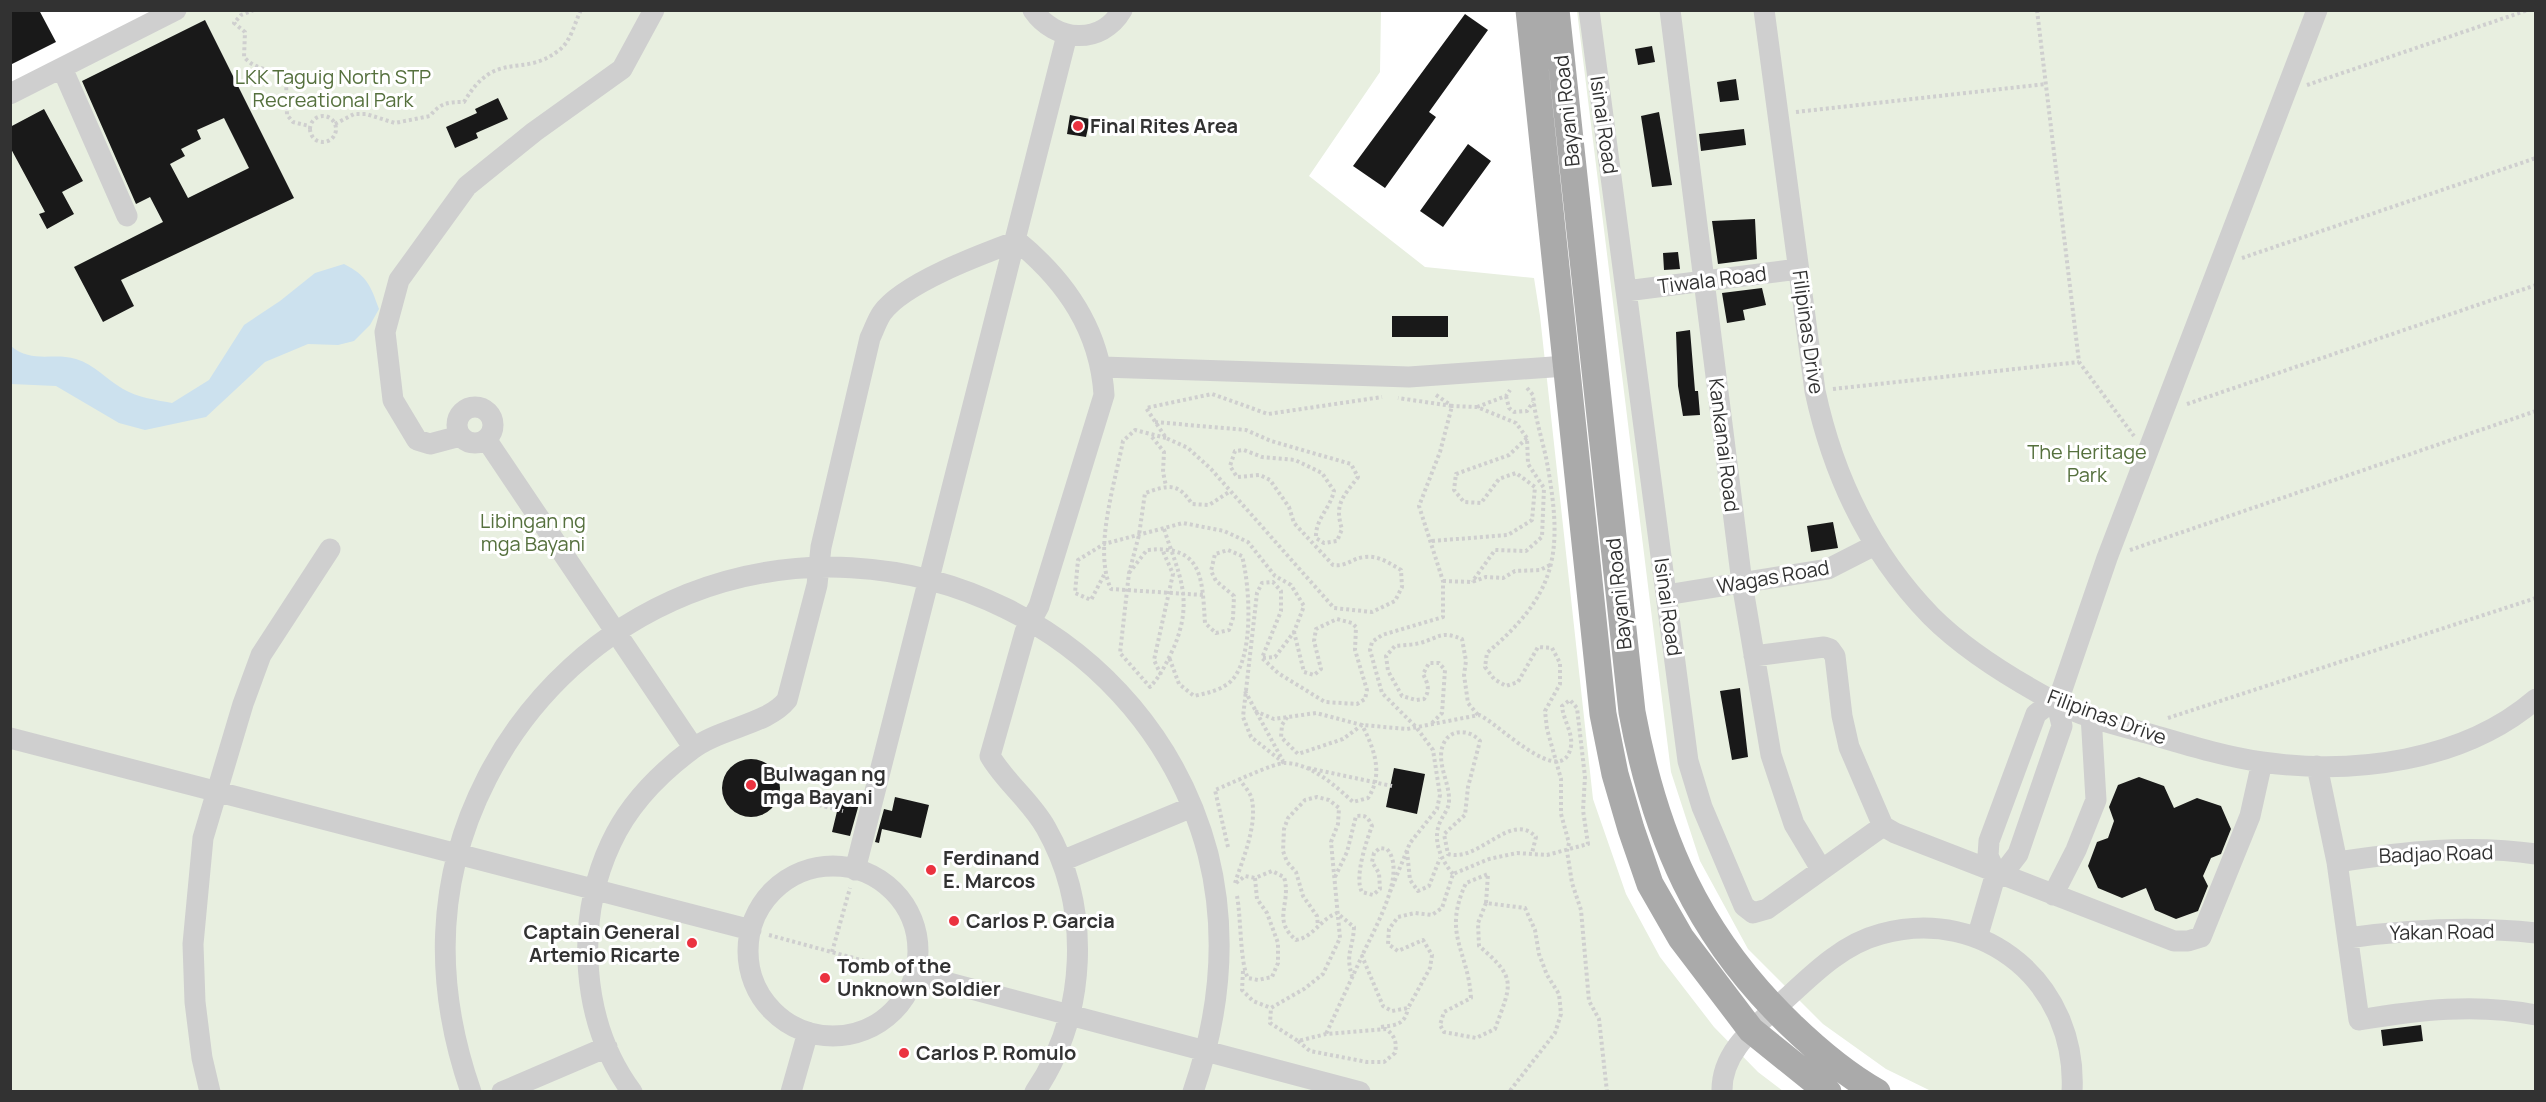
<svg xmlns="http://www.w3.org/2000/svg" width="2546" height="1102" viewBox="0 0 2546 1102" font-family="Manrope,sans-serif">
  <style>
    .green { fill: #e8efe0 }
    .water { fill: #cce1ee }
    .building { fill: #191919; fill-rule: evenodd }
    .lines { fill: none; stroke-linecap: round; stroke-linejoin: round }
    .path { stroke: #cfcfcf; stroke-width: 4; stroke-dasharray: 3 3; stroke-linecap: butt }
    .minor { stroke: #cfcfcf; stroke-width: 21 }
    .major { stroke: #aaa; stroke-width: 27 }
    .poi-dot { fill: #eb3240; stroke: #fff; stroke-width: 2 }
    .labels { text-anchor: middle; stroke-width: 6; stroke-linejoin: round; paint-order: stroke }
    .park-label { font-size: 20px; fill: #55703d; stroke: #fff }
    .street-label { font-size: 20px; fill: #323232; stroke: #fff }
    .poi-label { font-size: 20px; font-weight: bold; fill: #323232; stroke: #fff; text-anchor: start }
  </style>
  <rect width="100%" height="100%" fill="#fff"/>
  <!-- green -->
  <path class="green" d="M170,10L1381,11L1380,72L1309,176L1425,267L1534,278L1540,316L1593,799L1626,894L1660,957L1714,1027L1758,1072L1783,1091H1621L1619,1072L1621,1091L11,1092V91Z
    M1577,11H2535V1091H1931L1886,1069L1823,1024L1748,949L1700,861L1671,772Z"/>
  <!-- water -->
  <path class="water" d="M344,264C367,276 370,284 379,309L370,325L354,341L338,345L308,344L265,362L206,417L145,430L119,423L56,386L11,384V346C32,364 53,352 76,359C95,365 106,379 123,389C137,397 155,400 172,403L209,380L244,325L280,301L315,273Z"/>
  <!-- building -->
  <path class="building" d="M10,10H39L56,42L10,65Z
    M1465,14L1488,30L1429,112L1436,117L1385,188L1353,166Z
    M205,20L294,198L121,280L134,306L103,322L74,267L163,222L150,197L136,204L82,81ZM224,118L249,168L188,198L170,164L185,156L181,149L201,139L197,130Z
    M1652,46L1655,62L1638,65L1635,49Z
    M1736,79L1739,100L1720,102L1717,82Z
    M498,98L508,119L476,133L478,138L455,148L446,127L477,113L475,109Z
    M44,109L83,181L62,192L74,214L47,229L39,214L45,212L10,147V127Z
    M1659,112L1672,185L1652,187L1641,116Z
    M1070,115L1090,119L1086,137L1067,134Z
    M1744,129L1746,145L1701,151L1699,134Z
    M1468,144L1491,161L1443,227L1420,211Z
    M1755,219L1757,259L1718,264L1712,221Z
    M1678,252L1680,269L1664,270L1663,253Z
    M1762,288L1766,305L1743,310L1745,320L1727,323L1722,293Z
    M1392,316H1448V337H1392Z
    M1690,330L1695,391H1698L1700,415L1683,416L1678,386L1676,332Z
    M1833,522L1838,548L1811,552L1807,526Z
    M1740,688L1748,757L1732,760L1720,691Z
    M722 788a29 29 0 1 1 58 0a29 29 0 1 1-58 0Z
    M1394,768L1425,774L1417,814L1386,807Z
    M2139,777L2164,786L2174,808L2197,798L2221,806L2231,829L2221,854L2211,858L2203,876L2208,886L2198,911L2176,919L2155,910L2146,888L2122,898L2098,888L2088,866L2097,842L2108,838L2114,821L2109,807L2118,785Z
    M895,797L929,805L921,838L882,829L879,843L875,842L884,809L892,811Z
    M840,799L859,804L850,836L832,832Z
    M2421,1025L2423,1041L2383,1046L2381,1030Z"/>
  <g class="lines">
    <!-- path -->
    <path class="path" d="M254,10L241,15L234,23L245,32L244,57C256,71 270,67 286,79L287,115L293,122L309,126
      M2037,10L2079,362L2134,436
      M2307,85L2528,10
      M1796,112L2046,84
      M310 129a13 13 0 1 1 26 0a13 13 0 1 1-26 0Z
      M335,124L354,114H366L395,123L430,116C440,103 448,102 464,102C496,48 521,79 558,51C571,42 574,24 581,10
      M2242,258L2536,158
      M1527,388L1533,395C1535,420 1544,444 1548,468C1563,555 1556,594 1487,653L1485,667L1494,679L1506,686L1518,682L1538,647L1552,648L1560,663V684L1545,711L1547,729L1561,779V814L1569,843L1567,851L1572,883L1581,910L1589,1001L1599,1019L1607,1092
      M1833,389L2079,362
      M1436,395L1452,406L1477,407L1516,423L1527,438L1528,464L1544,488L1542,537L1526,551L1495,550L1472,582
      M1506,396L1509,408L1514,412L1527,411L1533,402
      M2187,404L2536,285
      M1477,407L1506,396L1510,390
      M1155,422L1246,430L1271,441L1351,464L1358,477C1343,497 1334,504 1342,529L1337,541L1324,543L1316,538C1315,519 1330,509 1334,491L1322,473L1295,460L1262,457L1244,450L1235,451L1230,466L1237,477L1260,475L1270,480L1289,507L1294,523L1333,565C1347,567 1352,558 1365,557C1378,555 1391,564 1401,570L1402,587L1395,601L1372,612L1334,608L1211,469L1188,448L1166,438L1146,408L1212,394L1268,414L1382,397
      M1152,437L1164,452L1163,472L1166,486
      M1166,438L1135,430L1123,441C1115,483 1093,550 1111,589L1203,595
      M1164,529C1179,575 1194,599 1174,647C1167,662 1161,675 1150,687L1120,653L1129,573L1139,535L1145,493C1168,485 1178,482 1192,504L1209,505L1229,492
      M1432,541L1508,535L1532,520L1535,487L1516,473L1499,479L1481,503L1464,502L1454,490L1456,474L1509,455L1527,438
      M2130,550L2536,411
      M1129,573L1147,550C1204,544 1202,580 1205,623L1216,633L1229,630L1233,618L1234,596L1216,581L1211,571L1215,554L1228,550L1242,556C1250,586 1255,661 1229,683C1218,691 1207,693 1194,696L1179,684L1169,657
      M1104,575L1091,600L1075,593L1078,560L1104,544L1183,523L1224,531L1248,542L1275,576L1291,585L1304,606L1294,632L1275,657L1262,658
      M1443,581L1472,582L1486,577L1503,578L1515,571L1540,570L1550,565
      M1161,675L1154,660L1173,574L1162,549
      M1245,691L1283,761
      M1255,711L1274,719L1316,713L1362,725L1407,729L1479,715C1496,721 1563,792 1571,746C1573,733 1563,719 1562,706L1570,700L1577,708L1585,777L1583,810L1588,844L1547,855L1517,853L1489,859L1453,874L1442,908L1432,915L1415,913L1398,917L1389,929L1388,944L1398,951L1423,940L1432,955L1430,968L1408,1008L1392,1011L1383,1006L1362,956L1326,1034
      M2168,718L2536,598
      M1432,723L1442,713L1445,670L1439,663H1429L1423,674C1427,682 1431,690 1424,699L1416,700L1402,696L1388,671L1386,656L1395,646C1403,645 1412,645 1420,643C1439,638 1440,630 1462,639L1466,661L1464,675L1468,703L1478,715
      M1284,763L1251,737L1243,717L1257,593L1262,583L1273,582L1281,591V611L1262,658L1278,673L1325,702L1357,704L1365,699L1367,690L1355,650L1356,627L1352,623L1337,619L1316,629L1314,641L1321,669L1314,675L1304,672L1294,632
      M1308,768L1392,786
      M778,795L843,811
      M1228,847L1215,790C1230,784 1273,763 1285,763C1310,763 1336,786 1353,802L1368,798C1384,774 1374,748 1362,725L1343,739L1298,754L1281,737L1282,725L1288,716
      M1407,851L1410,880L1418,891L1429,886L1440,858
      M1453,874C1441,860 1432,840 1440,822C1443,815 1449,809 1449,801C1450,783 1436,763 1443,745C1449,728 1470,729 1480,741L1468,787L1465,815L1444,834L1448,854C1479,863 1511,810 1536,837L1532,853
      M1335,877L1347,852L1356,816C1366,815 1368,817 1372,826C1366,842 1354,878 1362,892L1373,895L1380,889L1379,873L1372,862L1374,853L1380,848L1387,849C1408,873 1373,931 1362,956
      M1235,883C1243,858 1257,827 1252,800C1251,793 1244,786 1240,780
      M1236,883L1245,876L1255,878
      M1390,892L1410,843L1437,809L1440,795L1433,750L1416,727L1382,693L1370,650L1372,642L1382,635L1443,617V581L1419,506L1440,452L1452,406L1398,398
      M1237,896C1241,916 1240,964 1248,978L1258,980L1272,977L1278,963V943L1267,913L1257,899L1255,878L1272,871L1284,877C1292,904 1271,919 1296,940C1314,937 1319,920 1337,913L1354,927C1353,949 1345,953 1352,976
      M1486,903L1478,923L1479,946C1518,979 1511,984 1495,1029L1476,1038L1444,1032L1440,1025L1444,1012L1471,998C1468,949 1442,935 1466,883L1488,874L1486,903L1525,908L1535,930L1539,954L1547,975L1559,994L1561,1014L1555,1033L1509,1092
      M769,935L898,970
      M832,952L850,888
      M1243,971L1242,990L1253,1001L1271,1008
      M1381,1027C1396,1025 1405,1025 1408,1008
      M1298,1041L1310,1051L1367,1062H1384L1395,1053C1397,1042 1395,1036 1386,1029L1326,1034L1298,1041L1270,1023L1271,1008L1304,989L1323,974L1340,938L1331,842L1338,824L1339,808L1329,800L1317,797L1305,800L1288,818L1284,829L1283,851L1287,862L1296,872L1303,896L1317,916L1318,926"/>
    <!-- minor -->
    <path class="minor" d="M1033,10C1055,42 1101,46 1122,10
      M1589,10L1688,761L1702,807L1744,906L1753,913L1767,909L1883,826
      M1670,10L1742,583L1771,755L1794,824L1821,869
      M1764,10L1815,391C1833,475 1870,553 1931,616C1966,651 2012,679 2055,702C2082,717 2117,725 2146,733C2184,744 2222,756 2262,762C2353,775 2463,762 2536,699
      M62,68L127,216
      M10,94L176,10
      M1626,291L1798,269
      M1102,367L1409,377L1566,366
      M457 425a18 18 0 1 1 36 0a18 18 0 1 1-36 0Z
      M460,436L430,444L417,440L393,400L385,332L399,280L467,186L534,132L622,69L654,10
      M486,439L693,747
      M1666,595L1828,569L1875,545
      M1754,656L1824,647L1830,649L1835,656L1842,716L1849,747L1883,826
      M10,738L751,930
      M2317,766L2337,862L2359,1020C2418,1010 2477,1003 2536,1015
      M1883,826L1895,833L2174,941H2188L2201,937L2250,816L2262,762
      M1062,861L1192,807
      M2337,862C2403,852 2469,844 2536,854
      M748 951a85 85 0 1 1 170 0a85 85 0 1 1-170 0Z
      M855,870L1067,35
      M1996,873L2008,867L2018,854L2062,726L2057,704L2107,558L2317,10
      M2053,895L2076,850L2096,800L2091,715
      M1977,938L1996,873L1988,856L1989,841L2036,714L2045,707L2057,704
      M2348,938C2412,929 2472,926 2536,933
      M915,974L1360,1092
      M210,1092L202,1058L195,1002L193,944L203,838L243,704L261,655L330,549
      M471,1092C434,986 435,879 487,778C530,694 601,629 688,594C902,510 1149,630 1208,854C1228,934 1220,1014 1193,1092
      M502,1092L607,1047
      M632,1092C580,1022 575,920 611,843C628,806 659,774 691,750C719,728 767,725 787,700L817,585L821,547L870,338C874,330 877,320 882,313C903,283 982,254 1017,241C1066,281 1100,330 1104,395L1039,606L1025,632L990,756C1005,782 1031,801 1046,828C1092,909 1087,1015 1035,1092
      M791,1092L808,1032
      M1722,1092C1721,1054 1751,1030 1777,1007C1808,979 1839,945 1881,934C1985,905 2078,985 2072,1092"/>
    <!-- major -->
    <path class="major" d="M1529,10L1603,714L1615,774L1631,829L1650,884L1681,938L1751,1030L1828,1092
      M1556,10L1632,712C1655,837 1698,936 1791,1025C1817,1050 1845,1074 1877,1092"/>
  </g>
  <!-- markers -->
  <g class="poi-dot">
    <circle cx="1078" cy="126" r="6"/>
    <circle cx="751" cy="785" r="6"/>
    <circle cx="931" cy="870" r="6"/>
    <circle cx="954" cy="921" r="6"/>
    <circle cx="692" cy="943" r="6"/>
    <circle cx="825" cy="978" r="6"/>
    <circle cx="904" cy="1053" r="6"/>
  </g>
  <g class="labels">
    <!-- park labels -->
    <g class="park-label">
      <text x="333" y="84">LKK Taguig North STP<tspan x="333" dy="23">Recreational Park</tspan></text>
      <text x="2087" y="459">The Heritage<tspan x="2087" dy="23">Park</tspan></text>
      <text x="533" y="528">Libingan ng<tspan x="533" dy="23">mga Bayani</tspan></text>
    </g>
    <!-- street labels -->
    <g class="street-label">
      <text transform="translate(1567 111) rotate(-96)" y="7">Bayani Road</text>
      <text transform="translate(1604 125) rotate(82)" y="7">Isinai Road</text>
      <text transform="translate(1712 280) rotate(-7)" y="7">Tiwala Road</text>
      <text transform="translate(1808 332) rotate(82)" y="7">Filipinas Drive</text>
      <text transform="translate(1724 445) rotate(83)" y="7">Kankanai Road</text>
      <text transform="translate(1773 577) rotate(-10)" y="7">Wagas Road</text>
      <text transform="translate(1619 594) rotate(-96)" y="7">Bayani Road</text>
      <text transform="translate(1668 607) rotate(82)" y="7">Isinai Road</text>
      <text transform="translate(2107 717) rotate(20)" y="7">Filipinas Drive</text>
      <text transform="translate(2436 854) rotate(-2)" y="7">Badjao Road</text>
      <text transform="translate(2442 932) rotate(-1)" y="7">Yakan Road</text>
    </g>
    <!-- poi labels -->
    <g class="poi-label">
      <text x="1090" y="133">Final Rites Area</text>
      <text x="763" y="781">Bulwagan ng<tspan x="763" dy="23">mga Bayani</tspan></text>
      <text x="943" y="865">Ferdinand<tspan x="943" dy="23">E. Marcos</tspan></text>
      <text x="966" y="928">Carlos P. Garcia</text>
      <text x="680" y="939" text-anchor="end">Captain General<tspan x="680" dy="23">Artemio Ricarte</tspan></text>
      <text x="837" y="973">Tomb of the<tspan x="837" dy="23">Unknown Soldier</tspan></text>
      <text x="916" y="1060">Carlos P. Romulo</text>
    </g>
  </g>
  <!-- border -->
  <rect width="2546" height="1102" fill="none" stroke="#323232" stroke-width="24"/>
</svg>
